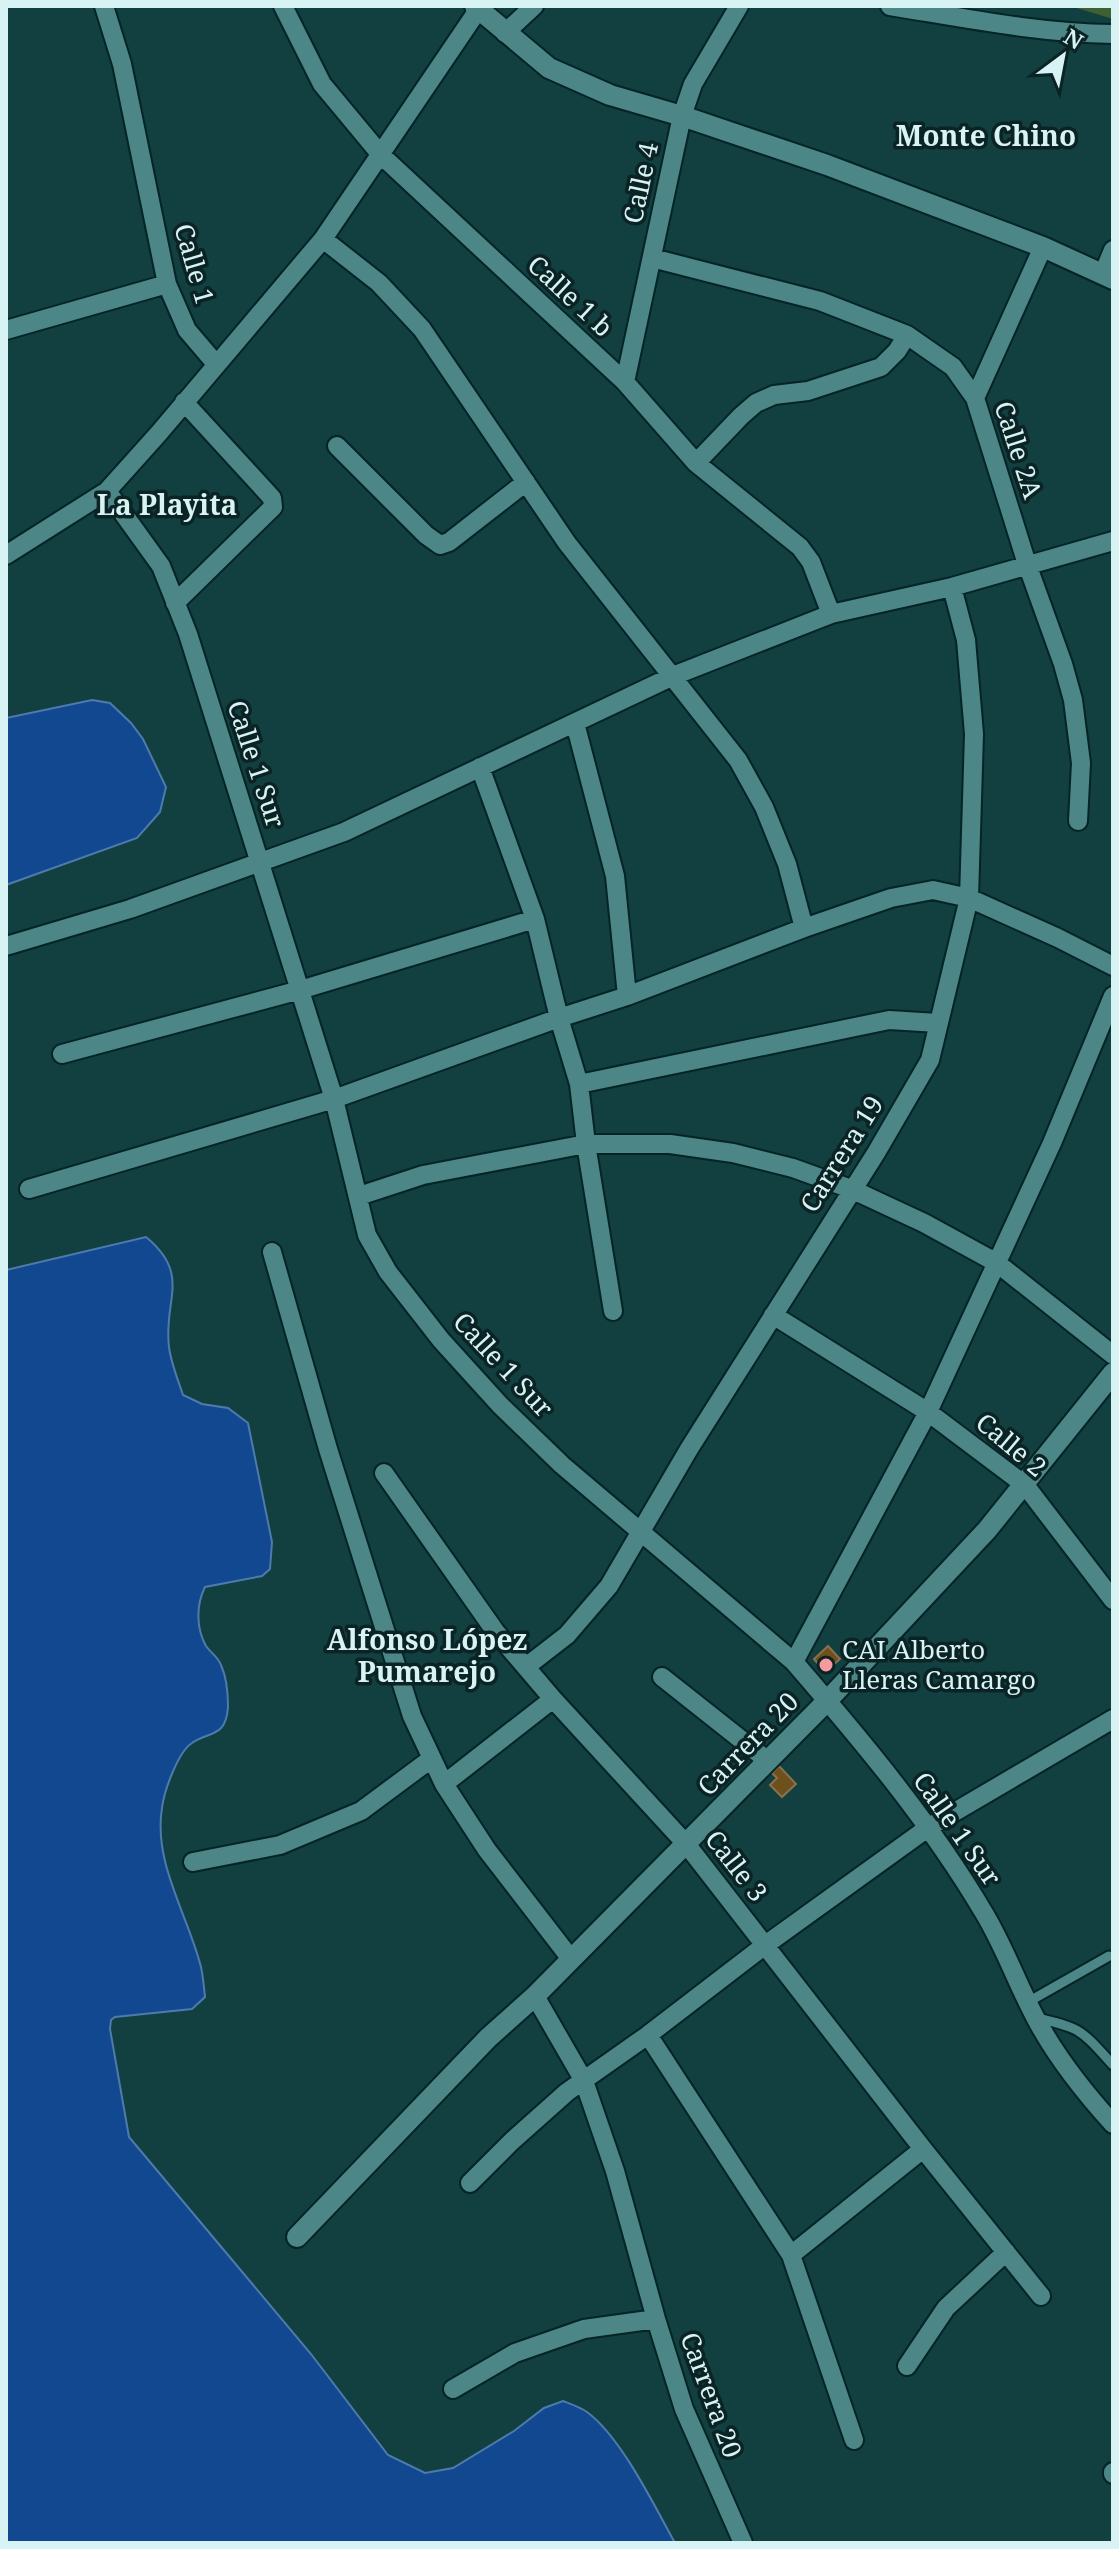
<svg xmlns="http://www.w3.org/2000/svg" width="1119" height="2549" viewBox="0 0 1119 2549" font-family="'Noto Serif',serif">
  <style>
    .green { fill: #3f6032 }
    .water { fill: #12488f; stroke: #4d7bad; stroke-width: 2 }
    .building { fill: #6e501d; stroke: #89714d; stroke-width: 2 }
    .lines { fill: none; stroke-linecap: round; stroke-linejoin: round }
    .lane-casing { stroke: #052425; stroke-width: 13 }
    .street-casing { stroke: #052425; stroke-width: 22 }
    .secondary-casing { stroke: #052425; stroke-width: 24 }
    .lane { stroke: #4d8687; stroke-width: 9 }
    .street { stroke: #4d8687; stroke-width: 18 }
    .secondary { stroke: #4d8687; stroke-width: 20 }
    .poi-dot { fill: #f59b9e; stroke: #0b2324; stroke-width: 3 }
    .labels { text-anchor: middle; stroke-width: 7; stroke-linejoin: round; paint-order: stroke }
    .street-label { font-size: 26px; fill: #d7f3f4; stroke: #0b2324 }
    .poi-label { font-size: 26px; fill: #d7f3f4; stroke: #0b2324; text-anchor: start }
    .neighbourhood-label { font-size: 28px; font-weight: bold; fill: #d7f3f4; stroke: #0b2324 }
  </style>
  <rect width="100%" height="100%" fill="#123f40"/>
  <!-- green -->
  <path class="green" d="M1070,6H1113V19Z"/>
  <!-- water -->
  <path class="water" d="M92,700L110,703L131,723L143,739L166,787L160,812L137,838L6,885V718Z
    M146,1237C192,1275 163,1300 169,1347C171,1363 178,1380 183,1395L202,1404L228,1408L248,1423L272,1542L270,1569L262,1576L205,1587C196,1605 196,1628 206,1646C211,1653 218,1657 221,1665C227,1678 228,1693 228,1707C226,1738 209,1731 192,1743C178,1752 164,1791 162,1808C153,1863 188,1915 201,1967C203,1976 204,1987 205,1997L192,2009L115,2017L111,2020L110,2029L129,2137L311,2354L388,2455L425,2473L453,2468L514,2431L544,2408L563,2401C571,2404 580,2407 587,2412C621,2437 654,2505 675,2543H6V1270Z"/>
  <!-- building -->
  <path class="building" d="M828,1646L840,1659L825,1672L814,1659Z
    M779,1766L796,1784L782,1797L770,1785L777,1778L772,1773Z"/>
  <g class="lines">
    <defs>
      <path id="lane" d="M1028,2002L1109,1956
        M1036,2018C1081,2027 1082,2031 1113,2065"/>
      <path id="street" d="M104,6L122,64L167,284L187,330L216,364
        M283,6L322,84L381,155L625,382L696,463L800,547L811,562L831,614
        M890,6C964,18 1038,33 1113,34
        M505,33L534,6
        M323,239L379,283L422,329L567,543L738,760L764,807L787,864L804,928
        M652,258L820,301L907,335L953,367L975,398L1027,564L1063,664L1073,700L1081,763L1078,821
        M1103,274L1113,250
        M6,330L167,284
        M625,382L682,116L693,84L739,6
        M975,398L1043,247
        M337,446L426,535L440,545L449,542L526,482
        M696,463L741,416L756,403L774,395L808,391L881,367L897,351L907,335
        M107,491L161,566L188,634L334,1099L367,1235L388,1272L441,1340L500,1405L562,1465L794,1662C863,1742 931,1823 984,1913C1004,1946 1017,1983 1035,2017C1056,2057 1083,2091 1113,2124
        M6,555L107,491L159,433L323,239L478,10
        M175,603L273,507L272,498L184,402
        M575,723L615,876L627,996
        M480,767L535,919L559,1018L579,1084L586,1144L613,1311
        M6,946L130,909L344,832L673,676L831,614L952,587L1113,541
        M62,1054L300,990L535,919
        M579,1084L889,1020L938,1023
        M29,1189L334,1099L559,1018L627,996L804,928L891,898L933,890L969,898L1058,938L1113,966
        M359,1196L423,1175L586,1144H670L733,1153L793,1168L851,1189L924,1223L997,1263L1113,1355
        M272,1252L328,1449L412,1716L444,1784L487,1850L571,1959
        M773,1315L928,1412L1025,1485L1113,1600
        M384,1473L495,1631L553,1699L687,1845L923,2149L1041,2296
        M794,1662L928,1412L1052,1143L1113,996
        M527,1666L567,1635L609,1586L689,1449L876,1153L930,1060L969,898L974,734L966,640L952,587
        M662,1677L768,1761
        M444,1784L553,1699
        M193,1862L280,1845L361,1811L431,1759
        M535,1996L584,2081L615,2171L656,2319L684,2409L743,2543
        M648,2035L791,2255L854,2440
        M470,2183L512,2141L567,2092L648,2035L764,1946L929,1827L1113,1719
        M791,2255L923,2149
        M907,2366L946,2308L1006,2252
        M453,2389L515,2353L584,2329L656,2319
        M1113,2474V2472"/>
      <path id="secondary" d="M475,6L549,68L610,95L682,116L827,165L1043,247L1113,279
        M297,2237L488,2038L535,1996L827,1701L987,1530L1113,1373"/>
    </defs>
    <!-- lane casing -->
    <use href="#lane" class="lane-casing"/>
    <!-- street casing -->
    <use href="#street" class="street-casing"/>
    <!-- secondary casing -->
    <use href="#secondary" class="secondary-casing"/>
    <!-- lane -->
    <use href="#lane" class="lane"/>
    <!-- street -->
    <use href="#street" class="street"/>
    <!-- secondary -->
    <use href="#secondary" class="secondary"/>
  </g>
  <!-- markers -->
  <circle class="poi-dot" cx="826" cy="1665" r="8"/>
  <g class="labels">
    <!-- street labels -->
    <g class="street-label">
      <text transform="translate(641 183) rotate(-78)" y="9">Calle 4</text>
      <text transform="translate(194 264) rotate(74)" y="9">Calle 1</text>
      <text transform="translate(570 296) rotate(43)" y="9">Calle 1 b</text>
      <text transform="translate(1018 450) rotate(72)" y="9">Calle 2A</text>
      <text transform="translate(256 764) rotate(72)" y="9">Calle 1 Sur</text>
      <text transform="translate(842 1154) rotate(-58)" y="9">Carrera 19</text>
      <text transform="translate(503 1365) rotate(47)" y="9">Calle 1 Sur</text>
      <text transform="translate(1011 1445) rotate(40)" y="9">Calle 2</text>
      <text transform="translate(748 1744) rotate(-46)" y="9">Carrera 20</text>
      <text transform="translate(957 1829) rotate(55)" y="9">Calle 1 Sur</text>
      <text transform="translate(736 1866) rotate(52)" y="9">Calle 3</text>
      <text transform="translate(711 2395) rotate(70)" y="9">Carrera 20</text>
    </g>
    <!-- poi labels -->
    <g class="poi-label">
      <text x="842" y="1659">CAI Alberto<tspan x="842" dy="30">Lleras Camargo</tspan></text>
    </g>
    <!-- neighbourhood labels -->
    <g class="neighbourhood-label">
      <text x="986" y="146">Monte Chino</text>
      <text x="167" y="515">La Playita</text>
      <text x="427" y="1650">Alfonso López<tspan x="427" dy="32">Pumarejo</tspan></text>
    </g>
  </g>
  <!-- border -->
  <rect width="1119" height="2549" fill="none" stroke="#d7f3f4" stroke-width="16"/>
  <!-- north arrow -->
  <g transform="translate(1063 56) rotate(32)" stroke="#0b2324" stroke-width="6" paint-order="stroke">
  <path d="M0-6L14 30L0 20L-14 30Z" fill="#d7f3f4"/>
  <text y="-12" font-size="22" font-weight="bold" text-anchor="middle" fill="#d7f3f4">N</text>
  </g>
</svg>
